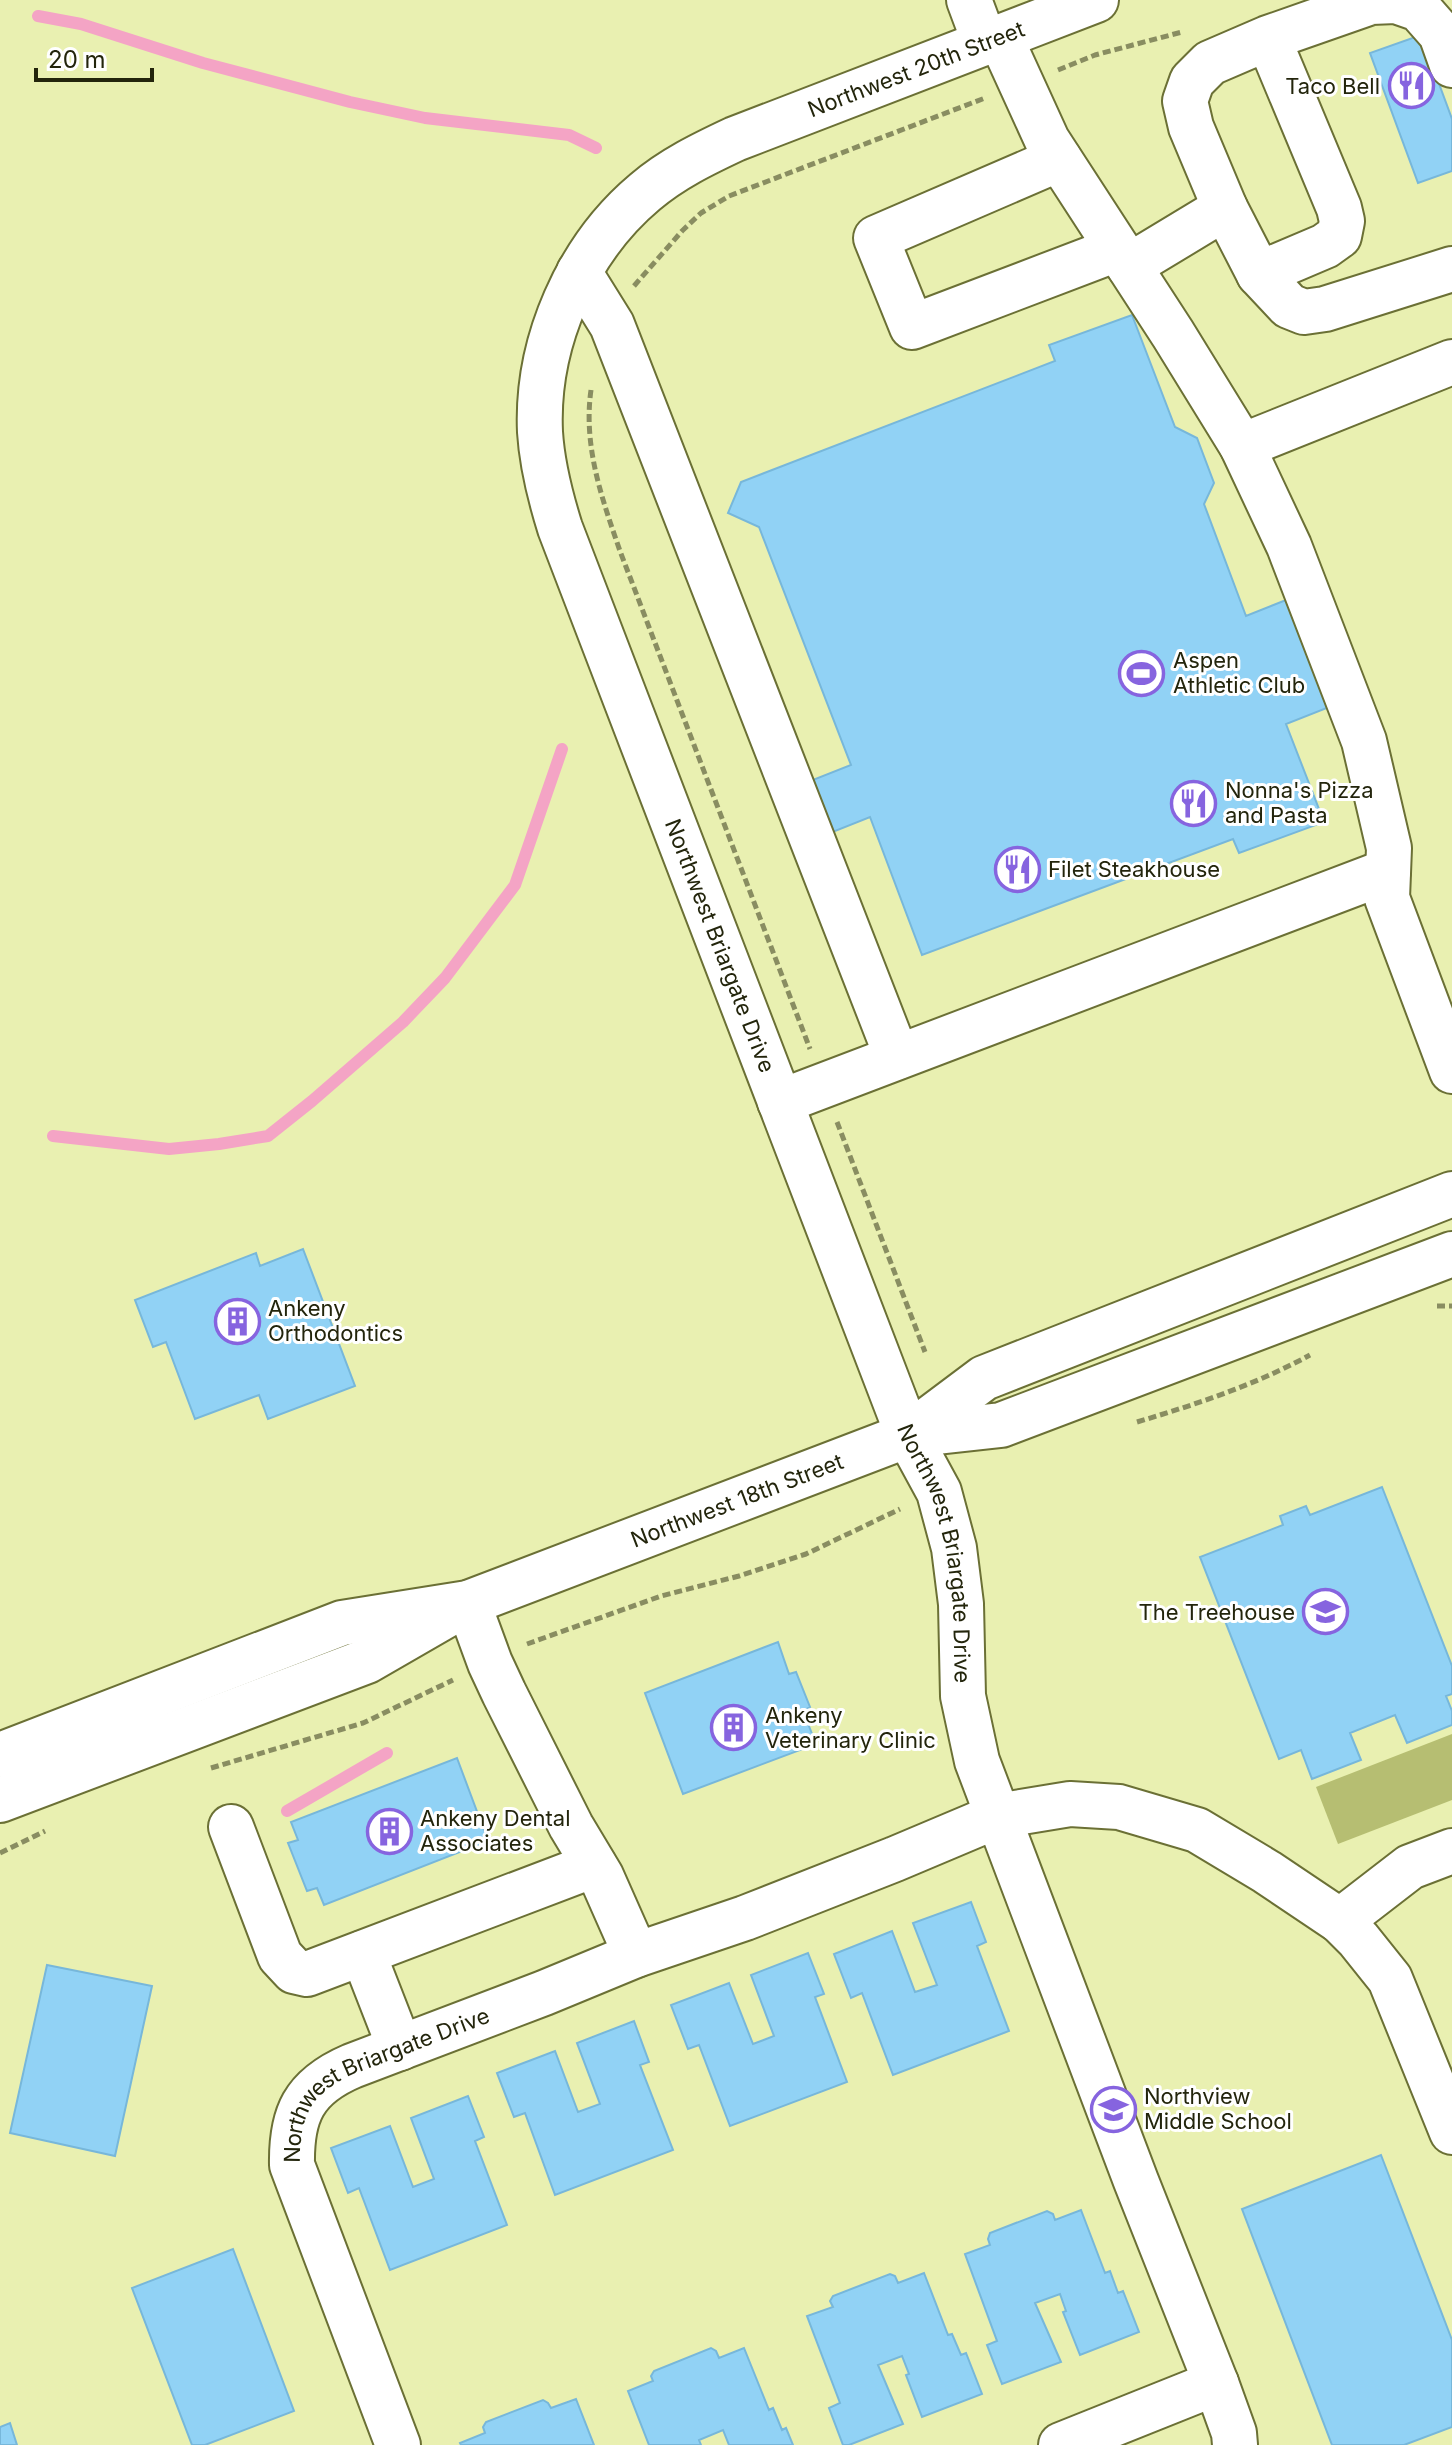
<svg xmlns="http://www.w3.org/2000/svg" width="1452" height="2445" viewBox="0 0 1452 2445" font-family="Inter,sans-serif">
  <style>
    .green { fill: #b6be72 }
    .lines { fill: none; stroke-linecap: round; stroke-linejoin: round }
    .stream { stroke: #f4a4c5; stroke-width: 12 }
    .building { fill: #91d2f5; stroke: #77b7da; stroke-width: 2 }
    .minor-casing { stroke: #6b7035; stroke-width: 48 }
    .major-casing { stroke: #6b7035; stroke-width: 48 }
    .path { stroke: #898d61; stroke-width: 5; stroke-dasharray: 8 4; stroke-linecap: butt }
    .minor { stroke: #fff; stroke-width: 44 }
    .major { stroke: #fff; stroke-width: 44 }
    .labels { text-anchor: middle; stroke-width: 6; stroke-linejoin: round; paint-order: stroke }
    .street-label { font-size: 22px; fill: #23250c; stroke: #fff }
    .poi-label { font-size: 22px; fill: #23250c; stroke: #fff; text-anchor: start }
  </style>
  <rect width="100%" height="100%" fill="#e9f0b1"/>
  <!-- green -->
  <path class="green" d="M1452,1734V1800L1338,1844L1316,1787Z"/>
  <g class="lines">
    <!-- stream -->
    <path class="stream" d="M38,16L81,24L203,63L350,102L425,118L569,135L596,148
      M53,1136L169,1149L219,1144L268,1136L312,1101L403,1022L445,978L515,885L562,749
      M287,1811L387,1753"/>
  </g>
  <!-- building -->
  <path class="building" d="M1421,35L1452,119V171L1418,183L1370,53Z
    M1132,315L1175,427L1197,438L1214,483L1204,504L1246,616L1301,594L1342,702L1286,724L1324,822L1239,853L1233,839L922,955L870,817L815,839L795,787L851,765L759,527L728,513L741,482L1055,361L1049,345Z
    M303,1249L355,1386L268,1419L259,1395L195,1419L166,1342L153,1347L135,1300L256,1253L260,1266Z
    M1382,1487L1452,1666V1694L1446,1696L1452,1711V1725L1407,1743L1395,1715L1350,1733L1361,1760L1312,1779L1301,1750L1279,1759L1200,1557L1283,1525L1280,1516L1306,1506L1310,1515Z
    M778,1642L789,1674L796,1672L810,1707L803,1711L816,1744L683,1794L645,1693Z
    M457,1758L488,1841L324,1905L317,1888L307,1891L288,1843L298,1840L291,1822Z
    M971,1902L986,1942L977,1946L1009,2031L893,2075L862,1993L851,1998L834,1954L892,1931L915,1992L937,1985L913,1923Z
    M808,1953L824,1994L815,1997L847,2082L730,2126L699,2045L688,2049L671,2005L729,1983L753,2044L774,2036L751,1975Z
    M47,1965L152,1986L115,2156L10,2133Z
    M634,2021L649,2062L640,2065L673,2150L555,2195L525,2113L514,2117L497,2073L555,2051L578,2112L600,2104L577,2043Z
    M468,2096L484,2137L475,2141L507,2225L390,2270L359,2188L348,2193L331,2148L390,2126L413,2187L434,2179L411,2118Z
    M1381,2155L1452,2340V2427L1404,2445H1332L1242,2209Z
    M1081,2210L1105,2273L1110,2271L1118,2293L1123,2291L1139,2332L1080,2355L1063,2312L1066,2311L1060,2294L1035,2303L1061,2362L1002,2384L987,2345L997,2341L965,2254L990,2245L988,2239L990,2233L1047,2211L1053,2214L1055,2220Z
    M233,2249L294,2411L205,2445H192L132,2288Z
    M924,2273L948,2335L952,2334L961,2355L966,2353L982,2394L922,2417L906,2375L909,2374L902,2356L878,2365L903,2424L849,2445H843L829,2408L840,2403L807,2316L833,2307L830,2301L833,2296L890,2274L895,2276L898,2283Z
    M711,2348L716,2351L719,2358L744,2348L769,2410L773,2408L782,2430L786,2428L793,2445H729L723,2430L699,2440L701,2445H649L628,2391L653,2381L651,2376L654,2371Z
    M576,2399L594,2445H461L460,2443L485,2433L483,2427L486,2422L543,2400L548,2403L551,2408Z
    M10,2423L17,2445H0V2427Z"/>
  <g class="lines">
    <defs>
      <g id="minor">
        <path d="M969,0L985,43"/>
        <path id="s1" d="M1096,0L735,139C703,154 672,169 645,192C577,249 536,343 540,432C542,465 550,496 560,528L908,1435L939,1492L954,1548L961,1604L963,1696L977,1761L1136,2181L1216,2383L1234,2433L1235,2445"/>
        <path d="M1000,37L1047,140L1173,334L1242,446L1289,546L1364,741L1389,848L1387,898L1452,1071"/>
        <path d="M1268,38L1339,208L1342,221L1339,236L1325,246L1259,274L1225,208L1191,127L1185,101L1192,81L1210,63L1268,38L1371,2L1396,1L1419,9L1441,34L1452,65"/>
        <path d="M1059,159L876,238L912,327L1117,249"/>
        <path d="M1129,266L1225,208"/>
        <path d="M579,272L612,325L897,1057"/>
        <path d="M1259,274L1289,306L1304,312L1325,309L1452,269"/>
        <path d="M1242,446L1452,362"/>
        <path d="M780,1102L1388,871"/>
        <path d="M468,1603L490,1663L504,1693L571,1826L601,1876L636,1955"/>
        <path d="M231,1827L280,1956L294,1971L307,1974L594,1865"/>
        <path d="M1340,1921L1410,1867L1452,1851"/>
        <path d="M363,1953L400,2048"/>
        <path id="s2" d="M398,2445L292,2165C291,2115 303,2087 352,2066L544,1993L636,1955L745,1918L895,1859L997,1816L1070,1804L1119,1807L1197,1830L1267,1872L1340,1921L1358,1939L1390,1979L1452,2132"/>
        <path d="M1061,2445L1216,2383"/>
      </g>
      <g id="major">
        <path d="M910,1435L1001,1425L1452,1254"/>
        <path id="s3" d="M0,1755L342,1623L468,1603L908,1435L984,1378L1452,1194"/>
        <path d="M0,1800L367,1661L445,1616"/>
      </g>
    </defs>
    <!-- minor casing -->
    <use href="#minor" class="minor-casing"/>
    <!-- major casing -->
    <use href="#major" class="major-casing"/>
    <!-- path -->
    <path class="path" d="M1058,70L1095,55L1182,32
      M634,286L682,231L701,213L729,196L985,98
      M591,390C583,446 602,499 620,551L810,1049
      M837,1122L925,1352
      M1437,1306H1452
      M1137,1422C1197,1404 1255,1385 1310,1355
      M527,1644L661,1596L739,1576L806,1554L900,1509
      M211,1768L363,1723L453,1680
      M0,1853L45,1831"/>
    <!-- minor -->
    <use href="#minor" class="minor"/>
    <!-- major -->
    <use href="#major" class="major"/>
  </g>
  <!-- icons -->
  <defs>
    <symbol id="restaurant-ring" viewBox="-11 -11 22 22"><circle r="9.5" fill="#fff" stroke="#8664df" stroke-width="1.5"/><path d="M-5-6h1v4h1v-4h1v4h1v-4h1v5L-1.5 .5V6h-2V.5L-5-1ZM5-6V6H3V1.5H1.5Q1.5-4 5-6Z" fill="#8664df"/></symbol>
    <symbol id="stadium-ring" viewBox="-11 -11 22 22"><circle r="9.5" fill="#fff" stroke="#8664df" stroke-width="1.5"/><path d="M0-5a6.5 5 0 1 0 0 10a6.5 5 0 1 0 0-10ZM-3.5-1.8h7v3.6h-7Z" fill="#8664df"/></symbol>
    <symbol id="building-ring" viewBox="-11 -11 22 22"><circle r="9.5" fill="#fff" stroke="#8664df" stroke-width="1.5"/><path d="M-4-6H4V6H1V3H-1V6H-4ZM-2.5-4.3h1.7v1.8h-1.7ZM.8-4.3h1.7v1.8H.8ZM-2.5-1h1.7V.8h-1.7ZM.8-1h1.7V.8H.8Z" fill="#8664df"/></symbol>
    <symbol id="school-ring" viewBox="-11 -11 22 22"><circle r="9.5" fill="#fff" stroke="#8664df" stroke-width="1.5"/><path d="M0-5L7-2L0 1L-7-2ZM-4 1L0 2.5L4 1V4Q0 6-4 4Z" fill="#8664df"/></symbol>
  </defs>
  <g fill-rule="evenodd">
    <use href="#restaurant-ring" x="1386" y="60" width="51" height="51"/>
    <use href="#stadium-ring" x="1116" y="648" width="51" height="51"/>
    <use href="#restaurant-ring" x="1168" y="778" width="51" height="51"/>
    <use href="#restaurant-ring" x="992" y="844" width="51" height="51"/>
    <use href="#building-ring" x="212" y="1296" width="51" height="51"/>
    <use href="#school-ring" x="1300" y="1586" width="51" height="51"/>
    <use href="#building-ring" x="708" y="1702" width="51" height="51"/>
    <use href="#building-ring" x="364" y="1806" width="51" height="51"/>
    <use href="#school-ring" x="1088" y="2084" width="51" height="51"/>
  </g>
  <g class="labels">
    <!-- street labels -->
    <g class="street-label">
      <text transform="translate(916 69) rotate(-21)" y="8">Northwest 20th Street</text>
      <text dy="8" stroke="none"><textPath href="#s1" startOffset="1308">Northwest Briargate Drive</textPath></text>
      <text dy="8" stroke="none"><textPath href="#s3" startOffset="782">Northwest 18th Street</textPath></text>
      <text dy="8" stroke="none"><textPath href="#s1" startOffset="1956">Northwest Briargate Drive</textPath></text>
      <text dy="8" stroke="none"><textPath href="#s2" startOffset="436">Northwest Briargate Drive</textPath></text>
    </g>
    <!-- poi labels -->
    <g class="poi-label">
      <text x="1380" y="94" text-anchor="end">Taco Bell</text>
      <text x="1173" y="668">Aspen<tspan x="1173" dy="25">Athletic Club</tspan></text>
      <text x="1225" y="798">Nonna's Pizza<tspan x="1225" dy="25">and Pasta</tspan></text>
      <text x="1048" y="877">Filet Steakhouse</text>
      <text x="268" y="1316">Ankeny<tspan x="268" dy="25">Orthodontics</tspan></text>
      <text x="1295" y="1620" text-anchor="end">The Treehouse</text>
      <text x="765" y="1723">Ankeny<tspan x="765" dy="25">Veterinary Clinic</tspan></text>
      <text x="420" y="1826">Ankeny Dental<tspan x="420" dy="25">Associates</tspan></text>
      <text x="1144" y="2104">Northview<tspan x="1144" dy="25">Middle School</tspan></text>
    </g>
  </g>
  <!-- scale -->
  <path d="M36 68v12h116v-12" fill="none" stroke="#23250c" stroke-width="4"/>
  <text x="48" y="68" font-size="24" fill="#23250c" stroke="#ffffff" stroke-width="6" paint-order="stroke">20 m</text>
</svg>
